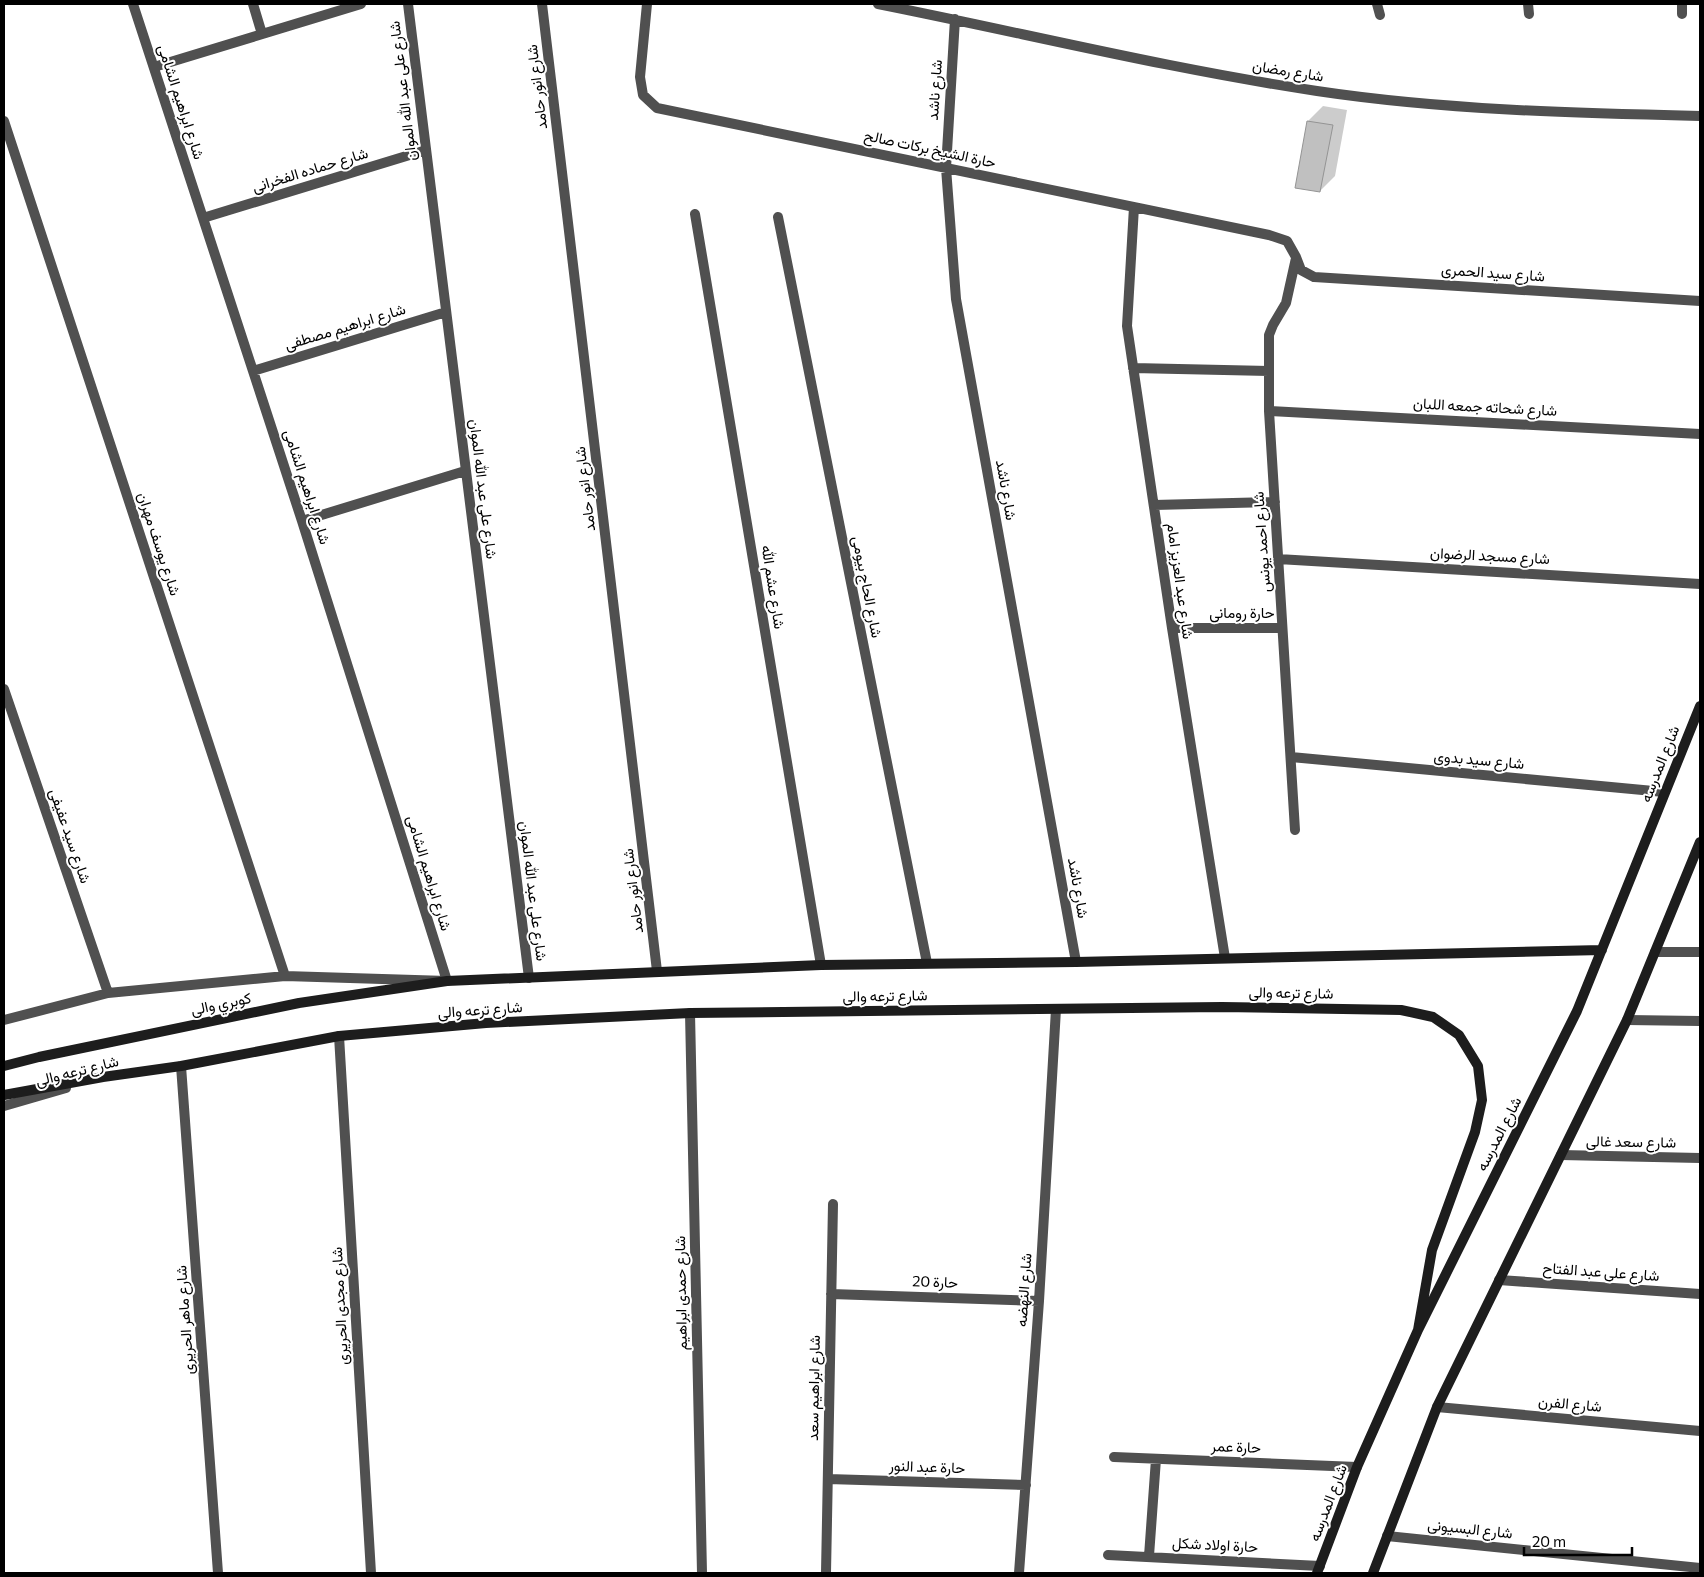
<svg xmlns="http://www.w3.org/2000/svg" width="1704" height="1577" viewBox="0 0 1704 1577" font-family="Commissioner,Vazirmatn,sans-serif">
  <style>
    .shadow { fill: #0003 }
    .building { fill: #c0c0c0; stroke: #949494 }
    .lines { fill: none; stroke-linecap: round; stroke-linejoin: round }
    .street { stroke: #505050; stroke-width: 10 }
    .secondary { stroke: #1d1d1d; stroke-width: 10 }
    .labels { text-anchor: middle; stroke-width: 4; stroke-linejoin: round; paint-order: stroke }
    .street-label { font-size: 15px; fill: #000; stroke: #fff }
  </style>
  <rect width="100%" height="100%" fill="#fff"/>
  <!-- shadow -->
  <path class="shadow" d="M1323,106L1347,110L1335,176L1320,191L1308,121Z"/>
  <!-- building -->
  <path class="building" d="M1307,121L1333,125L1320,192L1295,188Z"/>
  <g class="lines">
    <!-- street -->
    <path class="street" d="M253,4L262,34
      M408,4L529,978
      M542,4L657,971
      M647,4L640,77L643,95L657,108L1269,235L1287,241L1296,257L1301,270L1314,277L1700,301
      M878,4C1024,33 1169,69 1317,91C1444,110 1572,113 1700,116
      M1377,4L1380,15
      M1528,4L1529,14
      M1682,4V14
      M955,19L946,168L956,299L1076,962
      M154,67L361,4
      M4,121L285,976
      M1134,207L1127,326L1172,628L1225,958
      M695,214L821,965
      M778,217L927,963
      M203,218L426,150
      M1133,368L1269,371
      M253,371L446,312
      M1269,411L1700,434
      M1154,505L1275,502
      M302,521L465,471
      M1278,559L1700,584
      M1172,628H1282
      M4,689L108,993
      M1291,757L1664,792
      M1295,830L1269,411V335L1273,325L1286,303L1296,258
      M1655,952H1700
      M690,1013L702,1573
      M4,1020L108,993L285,976L447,981L302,521L133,4
      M1627,1020L1700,1021
      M339,1036L371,1573
      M181,1066L218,1573
      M4,1106L66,1088
      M1561,1155L1700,1158
      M1499,1280L1700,1294
      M831,1294L1039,1301
      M1437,1407L1700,1431
      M1114,1457L1357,1467
      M828,1479L1026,1485
      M1387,1536L1700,1568
      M1108,1555L1320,1566
      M1149,1556L1156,1459
      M826,1573L833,1204
      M1019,1573L1039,1301L1056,1009"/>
    <!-- secondary -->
    <path class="secondary" d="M4,1066L39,1057L299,1003L447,981L821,965L1076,962L1602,950
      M4,1095L103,1077L181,1066L339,1036L486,1023L690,1013L1222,1007L1401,1010L1433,1017L1459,1035L1478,1066L1482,1100L1475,1132L1432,1250L1418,1330
      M1317,1573L1357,1467L1418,1330L1577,1011L1700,706
      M1373,1573L1437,1407L1627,1020L1700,842"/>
  </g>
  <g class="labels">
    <!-- street labels -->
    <g class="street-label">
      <text transform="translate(1288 71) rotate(9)" y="5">شارع رمضان</text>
      <text transform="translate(537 87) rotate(-97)" y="5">شارع انور حامد</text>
      <text transform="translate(935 90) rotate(-86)" y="5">شارع ناشد</text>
      <text transform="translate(403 91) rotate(-97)" y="5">شارع على عبد الله الموان</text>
      <text transform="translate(181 102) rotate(72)" y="5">شارع ابراهيم الشامى</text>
      <text transform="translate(930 149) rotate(12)" y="5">حارة الشيخ بركات صالح</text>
      <text transform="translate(310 170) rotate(-17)" y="5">شارع حماده الفخرانى</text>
      <text transform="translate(1493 273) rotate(4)" y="5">شارع سيد الحمرى</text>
      <text transform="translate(345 327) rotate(-17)" y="5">شارع ابراهيم مصطفى</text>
      <text transform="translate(1485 407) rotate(3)" y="5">شارع شحاته جمعه اللبان</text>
      <text transform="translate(307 487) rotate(72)" y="5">شارع ابراهيم الشامى</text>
      <text transform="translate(483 489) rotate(83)" y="5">شارع على عبد الله الموان</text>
      <text transform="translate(585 489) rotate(-97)" y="5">شارع انور حامد</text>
      <text transform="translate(1006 490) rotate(80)" y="5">شارع ناشد</text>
      <text transform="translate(1262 542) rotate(-94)" y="5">شارع احمد يونس</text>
      <text transform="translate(159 544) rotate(72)" y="5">شارع يوسف مهران</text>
      <text transform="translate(1490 556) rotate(3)" y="5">شارع مسجد الرضوان</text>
      <text transform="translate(1180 581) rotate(82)" y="5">شارع عبد العزيز امام</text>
      <text transform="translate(773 587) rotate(81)" y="5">شارع عشم الله</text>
      <text transform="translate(867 587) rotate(79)" y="5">شارع الحاج بيومى</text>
      <text x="1242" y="618">حارة رومانى</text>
      <text transform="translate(1479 760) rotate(5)" y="5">شارع سيد بدوى</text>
      <text transform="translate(1660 764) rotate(-68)" y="5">شارع المدرسه</text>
      <text transform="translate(70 836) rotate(71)" y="5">شارع سيد عفيفى</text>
      <text transform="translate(429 873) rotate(73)" y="5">شارع ابراهيم الشامى</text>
      <text transform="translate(1078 888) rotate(80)" y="5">شارع ناشد</text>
      <text transform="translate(533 891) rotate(83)" y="5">شارع على عبد الله الموان</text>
      <text transform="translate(633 891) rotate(-97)" y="5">شارع انور حامد</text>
      <text transform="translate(1291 993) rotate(1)" y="5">شارع ترعه والى</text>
      <text transform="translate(885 996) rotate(-1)" y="5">شارع ترعه والى</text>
      <text transform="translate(221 1004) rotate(-12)" y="5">كوبري والى</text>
      <text transform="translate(480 1010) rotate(-4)" y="5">شارع ترعه والى</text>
      <text transform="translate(77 1071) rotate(-14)" y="5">شارع ترعه والى</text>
      <text transform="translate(1499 1134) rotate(-63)" y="5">شارع المدرسه</text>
      <text transform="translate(1631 1142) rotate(1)" y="5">شارع سعد غالى</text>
      <text transform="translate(1601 1272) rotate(4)" y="5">شارع على عبد الفتاح</text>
      <text transform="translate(935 1282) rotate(2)" y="5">حارة 20</text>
      <text transform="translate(1024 1290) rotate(-86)" y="5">شارع النهضه</text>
      <text transform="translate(681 1293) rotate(-91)" y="5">شارع حمدى ابراهيم</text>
      <text transform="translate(340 1306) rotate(-93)" y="5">شارع مجدى الحريرى</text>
      <text transform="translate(185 1320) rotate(-94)" y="5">شارع ماهر الحريرى</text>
      <text transform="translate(814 1388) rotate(-89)" y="5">شارع ابراهيم سعد</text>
      <text transform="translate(1570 1404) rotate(5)" y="5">شارع الفرن</text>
      <text transform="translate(1236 1447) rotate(2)" y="5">حارة عمر</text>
      <text transform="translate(927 1467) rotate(2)" y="5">حارة عبد النور</text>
      <text transform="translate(1328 1503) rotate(-69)" y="5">شارع المدرسه</text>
      <text transform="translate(1470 1529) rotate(6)" y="5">شارع البسيونى</text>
      <text transform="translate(1215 1545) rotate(3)" y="5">حارة اولاد شكل</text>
    </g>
  </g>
  <!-- border -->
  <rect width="1704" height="1577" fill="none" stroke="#000000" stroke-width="10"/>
  <!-- scale -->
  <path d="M1524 1547v8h108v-8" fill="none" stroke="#000000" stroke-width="2.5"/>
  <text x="1532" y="1547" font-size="15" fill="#000000" stroke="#ffffff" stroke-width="4" paint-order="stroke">20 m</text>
</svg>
